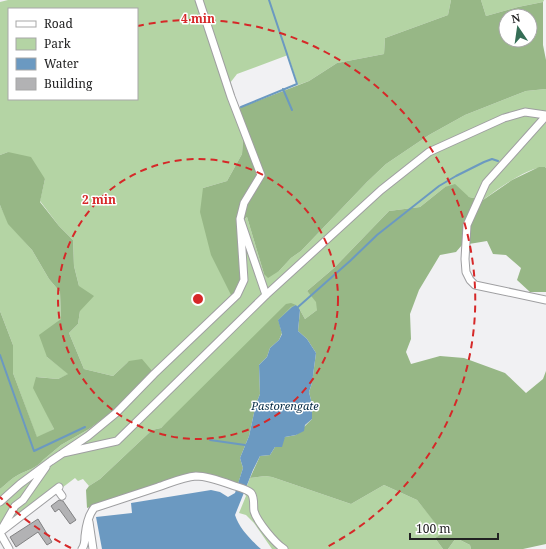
<svg xmlns="http://www.w3.org/2000/svg" width="546" height="549" viewBox="0 0 546 549" font-family="'Noto Serif',serif">
  <style>
    .green { fill: #b4d4a4; fill-rule: evenodd }
    .forest { fill: #97b786; fill-rule: evenodd }
    .water { fill: #6b99c1 }
    .lines { fill: none; stroke-linecap: round; stroke-linejoin: round }
    .stream { stroke: #6b99c1; stroke-width: 2 }
    .building { fill: #b2b2b4; stroke: #818182 }
    .minor-casing { stroke: #9f9fa1; stroke-width: 9 }
    .minor { stroke: #fff; stroke-width: 7 }
    .ring { fill: none; stroke: #d62828; stroke-width: 2; stroke-dasharray: 7 5 }
    .labels { text-anchor: middle; stroke-width: 3; stroke-linejoin: round; paint-order: stroke }
    .water-label { font-size: 11px; font-style: italic; fill: #062b46; stroke: #fff }
    .centre { fill: #d62828; stroke: #fff; stroke-width: 2 }
    .ring-label { font-size: 12px; text-anchor: middle; font-weight: bold; fill: #d62828; stroke: #fff; stroke-width: 3; stroke-linejoin: round; paint-order: stroke }
  </style>
  <rect width="100%" height="100%" fill="#f1f1f3"/>
  <!-- green -->
  <path class="green" d="M8,0H451L448,15L385,38L384,54L337,63L309,81L298,85L288,55L237,74L230,83L244,125L242,154L227,181L203,188L238,225L247,217L264,274L279,271L291,258L301,251L367,182L386,164L429,135L465,115L503,100L526,91L546,89V168L545,167C527,167 497,190 483,200L469,197L445,187L420,207L389,211L334,268L307,291L317,302V310L305,319L300,310L161,428L152,430L100,479L89,486L83,479L78,481L75,478L0,535V489C6,484 12,478 18,475C27,470 37,468 43,460L61,445L89,429L113,411L128,362L113,376L84,369L69,333L78,324L80,311L79,286L74,266L73,240L59,226L40,201L45,179L8,152L0,155V2ZM9,9H137V99H9Z
    M481,0H544L543,2L518,7L486,16Z
    M0,205L9,224L32,250L49,279L60,292L61,319L47,357L69,374L58,379L37,377L46,412L54,429L37,438L13,373V345L0,311Z
    M265,476L272,477L351,504L384,485L417,500L444,533L435,538L443,549H272L254,523L246,515L239,513L246,496L244,493L250,478Z
    M456,538L470,545L471,549H448Z"/>
  <!-- forest -->
  <path class="forest" d="M451,0H481L486,16L518,7L543,2V45L546,60V89L526,91L503,100L465,115L429,135L386,164L367,182L301,251L291,258L279,271L268,278L264,274L247,217L238,225L242,280L232,297L211,255L200,212L203,188L227,181L242,154L244,125L239,108L309,81L337,63L384,54L385,38L448,15ZM506,16H530V40H506Z
    M8,152L31,157L45,179L40,202L59,226L73,240L74,266L79,286L94,296L80,311L78,324L69,333L84,369L113,376L129,361L142,359L153,372L113,411L89,429L61,445L43,460C37,468 27,470 18,475C12,478 6,484 0,489V311L13,345V373L37,437L54,429L33,388L36,377L58,379L68,374L47,357L39,335L61,319L60,292L49,279L32,250L8,224L0,205V155Z
    M539,167H545L546,168V292H530L517,280L521,268L506,255L493,254L487,241L475,243L462,245L456,252L440,255L419,290L410,314L411,339L406,352L411,364L440,356L464,358L505,373L526,393L543,379L546,371V544L523,549H471L470,545L456,538L448,549H443L435,538L443,533L417,500L384,485L351,504L272,477L265,476L250,478L260,456L270,455L275,447L285,437L296,435L312,419V404L309,392L312,383L316,353L307,339L298,331L300,310L305,319L317,310L316,302L307,291L334,268L389,211L420,207L445,187L455,184L469,197L483,200L512,180Z
    M291,303L296,305L291,307L278,320L282,333L279,340L270,348L267,357L259,365L260,394L256,404L249,436L240,458L243,468L238,484L201,474L137,491L87,508L86,490L89,486L100,479L152,430L161,428L286,304Z"/>
  <!-- water -->
  <path class="water" d="M296,305L300,310L298,331L307,339L316,353L312,383L309,392L312,404V419L305,425L304,431L296,435L285,437L282,447H275L270,455L260,456L253,470L235,515C239,528 251,540 261,549H102L96,517L132,513L131,503L211,490L220,492L228,497L235,493L243,468L240,458L249,436L256,404L260,394L259,365L267,357L270,348L279,340L282,334L278,320L292,307Z"/>
  <g class="lines">
    <!-- stream -->
    <path class="stream" d="M283,89L292,110
      M241,107L297,84L269,0
      M297,310L298,307L350,261L377,235L439,186L456,176L484,162L492,159L498,161
      M0,355L34,451L85,427
      M210,440L245,445"/>
  </g>
  <!-- building -->
  <path class="building" d="M59,500L63,501L76,520L70,524L59,509L55,512L51,506Z
    M38,519L52,542L47,545L38,532L16,547L10,537Z"/>
  <g class="lines">
    <defs>
      <path id="minor" d="M199,0L231,97L261,175L244,203L240,219L266,295
        M546,116L486,183L467,225L465,259L466,272L470,280L475,285L546,300
        M63,453L117,441L266,295L381,190L429,152L504,118L525,112L546,115
        M57,489L62,496
        M0,502L20,484L51,461L88,436L116,413L154,374L237,295L244,280L240,219
        M89,522L93,549
        M3,530L59,487
        M0,532L15,506L23,500L46,467
        M0,533L9,549
        M82,549C85,545 85,541 85,536C86,526 88,516 94,508C115,501 137,494 158,487C170,483 183,477 196,476C207,476 221,481 232,485C237,487 247,489 251,493C255,498 253,506 254,511C257,522 275,543 284,549"/>
    </defs>
    <!-- minor casing -->
    <use href="#minor" class="minor-casing"/>
    <!-- minor -->
    <use href="#minor" class="minor"/>
  </g>
  <!-- distance rings -->
  <g class="ring">
    <circle cx="198" cy="299" r="140"/>
    <path d="M71 548A280 280 0 0 1 0 497M137 26A280 280 0 0 1 325 548"/>
  </g>
  <g class="labels">
    <!-- water labels -->
    <g class="water-label">
      <text x="285" y="410">Pastorengate</text>
    </g>
  </g>
  <circle cx="198" cy="299" r="6" class="centre"/>
  <g class="ring-label">
    <text x="198" y="23">4 min</text>
    <text x="99" y="204">2 min</text>
  </g>
  <!-- legend -->
  <rect x="8" y="8" width="130" height="92" fill="#ffffff" stroke="#a7a7a7"/>
  <rect x="16" y="21" width="20" height="6" fill="#ffffff" stroke="#a7a7a7"/>
  <text x="44" y="28" font-size="12" fill="#222223">Road</text>
  <rect x="16" y="38" width="20" height="12" fill="#b4d4a4" stroke="#a7a7a7"/>
  <text x="44" y="48" font-size="12" fill="#222223">Park</text>
  <rect x="16" y="58" width="20" height="12" fill="#6b99c1" stroke="#a7a7a7"/>
  <text x="44" y="68" font-size="12" fill="#222223">Water</text>
  <rect x="16" y="78" width="20" height="12" fill="#b2b2b4" stroke="#a7a7a7"/>
  <text x="44" y="88" font-size="12" fill="#222223">Building</text>
  <!-- north arrow -->
  <g transform="translate(518 28) rotate(347)"><circle r="19" fill="#ffffff" stroke="#a7a7a7"/>
  <path d="M0-3L7 15L0 10L-7 15Z" fill="#356e56"/>
  <text y="-6" font-size="11" font-weight="bold" text-anchor="middle" fill="#222223">N</text>
  </g>
  <!-- scale -->
  <path d="M410 533v6h88v-6" fill="none" stroke="#222223" stroke-width="2"/>
  <text x="416" y="533" font-size="12" fill="#222223" stroke="#ffffff" stroke-width="3" paint-order="stroke">100 m</text>
</svg>
